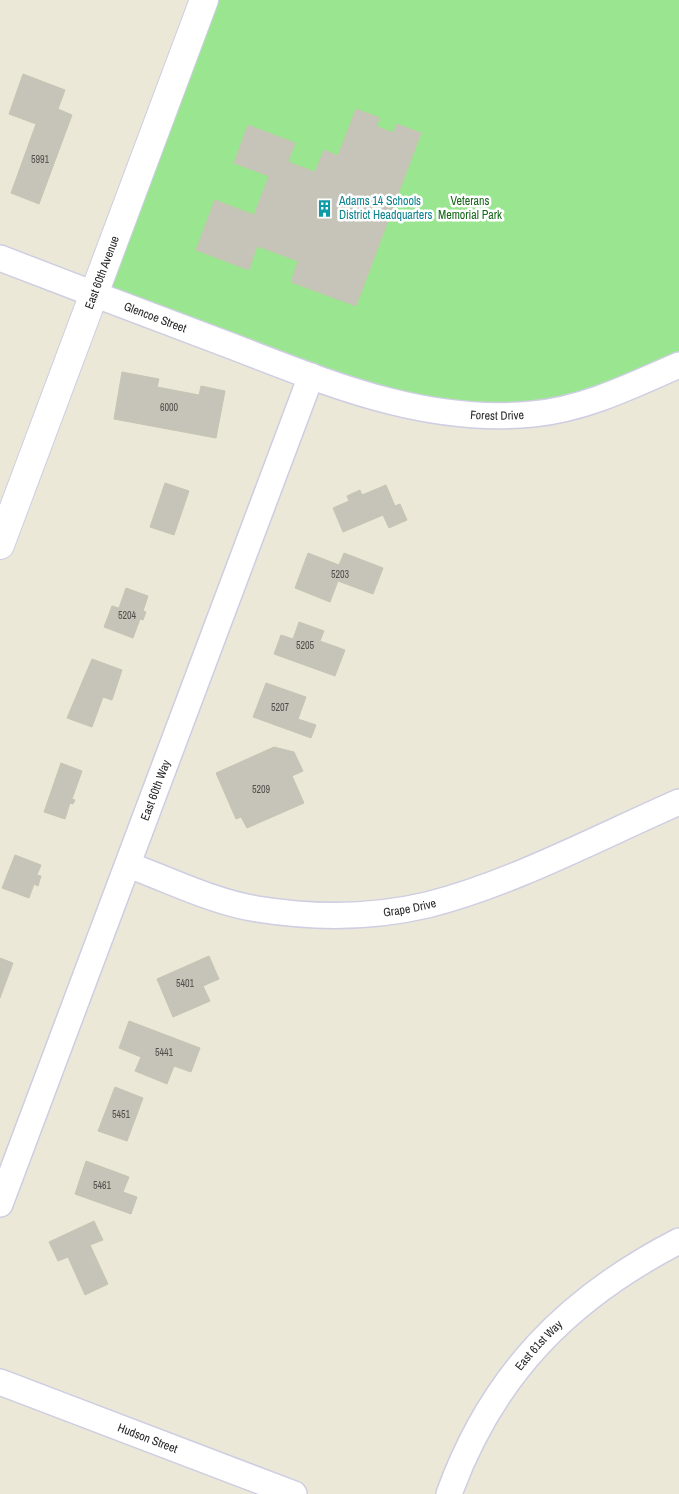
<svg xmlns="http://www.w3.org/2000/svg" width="679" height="1494" viewBox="0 0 679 1494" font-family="'Archivo Narrow',sans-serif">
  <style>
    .green { fill: #9ae690 }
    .building { fill: #c6c4b8; stroke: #c6c4b2 }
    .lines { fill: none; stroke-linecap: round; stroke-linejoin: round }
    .minor-casing { stroke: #cecde2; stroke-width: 28 }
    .tertiary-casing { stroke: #cecde2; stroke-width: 30 }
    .minor { stroke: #fff; stroke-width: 25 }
    .tertiary { stroke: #fff; stroke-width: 28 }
    .labels { text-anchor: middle; stroke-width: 5; stroke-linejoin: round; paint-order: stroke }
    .number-label { font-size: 10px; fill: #504f4c }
    .culture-label { font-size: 12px; fill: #0d838f; stroke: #fff; text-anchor: start }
    .park-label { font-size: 12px; fill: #156717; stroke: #fff }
    .street-label { font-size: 12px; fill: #282828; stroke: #fff }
  </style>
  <rect width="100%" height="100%" fill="#ebe8d8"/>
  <!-- green -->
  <path class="green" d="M204,0H679V365L598,400L469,416L94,294Z"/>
  <!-- building -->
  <path class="building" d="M23,74L65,90L58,109L72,115L39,204L11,193L36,124L9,114Z
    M356,109L380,118L376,126L393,133L397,124L421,133L356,306L291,282L298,261L257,246L249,270L196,250L215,200L254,215L269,176L234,163L248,125L295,143L288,162L315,172L324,150L338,156Z
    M122,372L159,379L157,387L199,395L201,386L225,391L216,438L114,419Z
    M165,483L189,491L174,535L150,527Z
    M386,485L395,506L400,504L407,520L389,528L383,515L343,532L333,508L349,501L347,496L360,490L362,495Z
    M308,553L339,565L344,553L383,568L373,594L338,581L330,602L295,588Z
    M126,588L148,596L143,611L146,612L143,620L140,619L133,638L104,627L112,606L119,608Z
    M299,622L324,631L320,641L345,650L335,676L274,654L281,635L293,639Z
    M92,659L122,670L112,700L103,697L92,727L67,718Z
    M266,683L306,697L298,719L316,725L311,738L253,717Z
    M274,747L294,752L303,771L292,776L304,803L247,828L241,817L236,819L216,773Z
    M61,763L82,771L72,799L75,800L73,804L70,803L65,819L44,812Z
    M15,855L41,865L37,875L41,876L38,886L34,884L29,898L2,888Z
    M209,956L219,979L203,986L210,1001L173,1017L157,979Z
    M0,958L13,963L0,998Z
    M129,1021L200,1048L191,1072L174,1066L167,1084L135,1071L141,1057L119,1048Z
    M115,1087L143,1098L127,1141L98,1131Z
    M86,1161L129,1177L123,1192L137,1197L131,1214L75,1194Z
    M94,1221L103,1240L90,1245L108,1284L85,1295L68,1257L58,1261L49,1242Z"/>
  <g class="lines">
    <defs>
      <g id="minor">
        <path id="s1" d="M0,258C75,287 151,316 226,344C326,382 423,425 533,414C585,409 631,386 679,365"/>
        <path id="s2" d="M128,865C170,880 213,902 257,909C313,918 372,918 427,905C511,884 599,837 679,802"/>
        <path id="s3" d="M0,1204L311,376"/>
        <path id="s4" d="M0,1382L294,1494"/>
        <path id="s5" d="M449,1494C492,1375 568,1298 679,1241"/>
      </g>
      <g id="tertiary">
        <path id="s6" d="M0,545L204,0"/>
      </g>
    </defs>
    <!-- minor casing -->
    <use href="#minor" class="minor-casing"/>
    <!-- tertiary casing -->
    <use href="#tertiary" class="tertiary-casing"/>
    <!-- minor -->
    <use href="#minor" class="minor"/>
    <!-- tertiary -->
    <use href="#tertiary" class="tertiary"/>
  </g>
  <!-- icons -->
  <defs>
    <symbol id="building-bare" viewBox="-9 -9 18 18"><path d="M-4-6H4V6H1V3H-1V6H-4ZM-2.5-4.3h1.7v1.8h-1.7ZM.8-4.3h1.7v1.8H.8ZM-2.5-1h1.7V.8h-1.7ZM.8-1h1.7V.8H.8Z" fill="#0f9aa8" stroke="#fff" stroke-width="2.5" paint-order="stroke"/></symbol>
  </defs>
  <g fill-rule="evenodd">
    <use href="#building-bare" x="312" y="196" width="25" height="25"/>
  </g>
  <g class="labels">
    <!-- number labels -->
    <g class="number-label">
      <text x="40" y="163">5991</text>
      <text x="169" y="411">6000</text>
      <text x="340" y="578">5203</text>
      <text x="127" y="619">5204</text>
      <text x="305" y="649">5205</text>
      <text x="280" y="711">5207</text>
      <text x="261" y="793">5209</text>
      <text x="185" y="987">5401</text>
      <text x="164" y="1056">5441</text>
      <text x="121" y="1118">5451</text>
      <text x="102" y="1189">5461</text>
    </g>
    <!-- culture labels -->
    <g class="culture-label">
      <text x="339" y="205">Adams 14 Schools<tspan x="339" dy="14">District Headquarters</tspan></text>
    </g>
    <!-- park labels -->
    <g class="park-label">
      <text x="470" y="205">Veterans<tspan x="470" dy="14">Memorial Park</tspan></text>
    </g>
    <!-- street labels -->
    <g class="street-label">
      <text dy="4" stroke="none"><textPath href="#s6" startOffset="291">East 60th Avenue</textPath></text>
      <text dy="4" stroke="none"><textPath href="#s1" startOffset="166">Glencoe Street</textPath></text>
      <text dy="4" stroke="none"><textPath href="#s1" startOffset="524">Forest Drive</textPath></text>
      <text dy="4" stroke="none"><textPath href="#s3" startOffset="442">East 60th Way</textPath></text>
      <text dy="4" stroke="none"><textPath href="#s2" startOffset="290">Grape Drive</textPath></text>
      <text dy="4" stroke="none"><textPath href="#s5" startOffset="175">East 61st Way</textPath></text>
      <text dy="4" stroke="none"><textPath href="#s4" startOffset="158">Hudson Street</textPath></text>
    </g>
  </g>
</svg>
